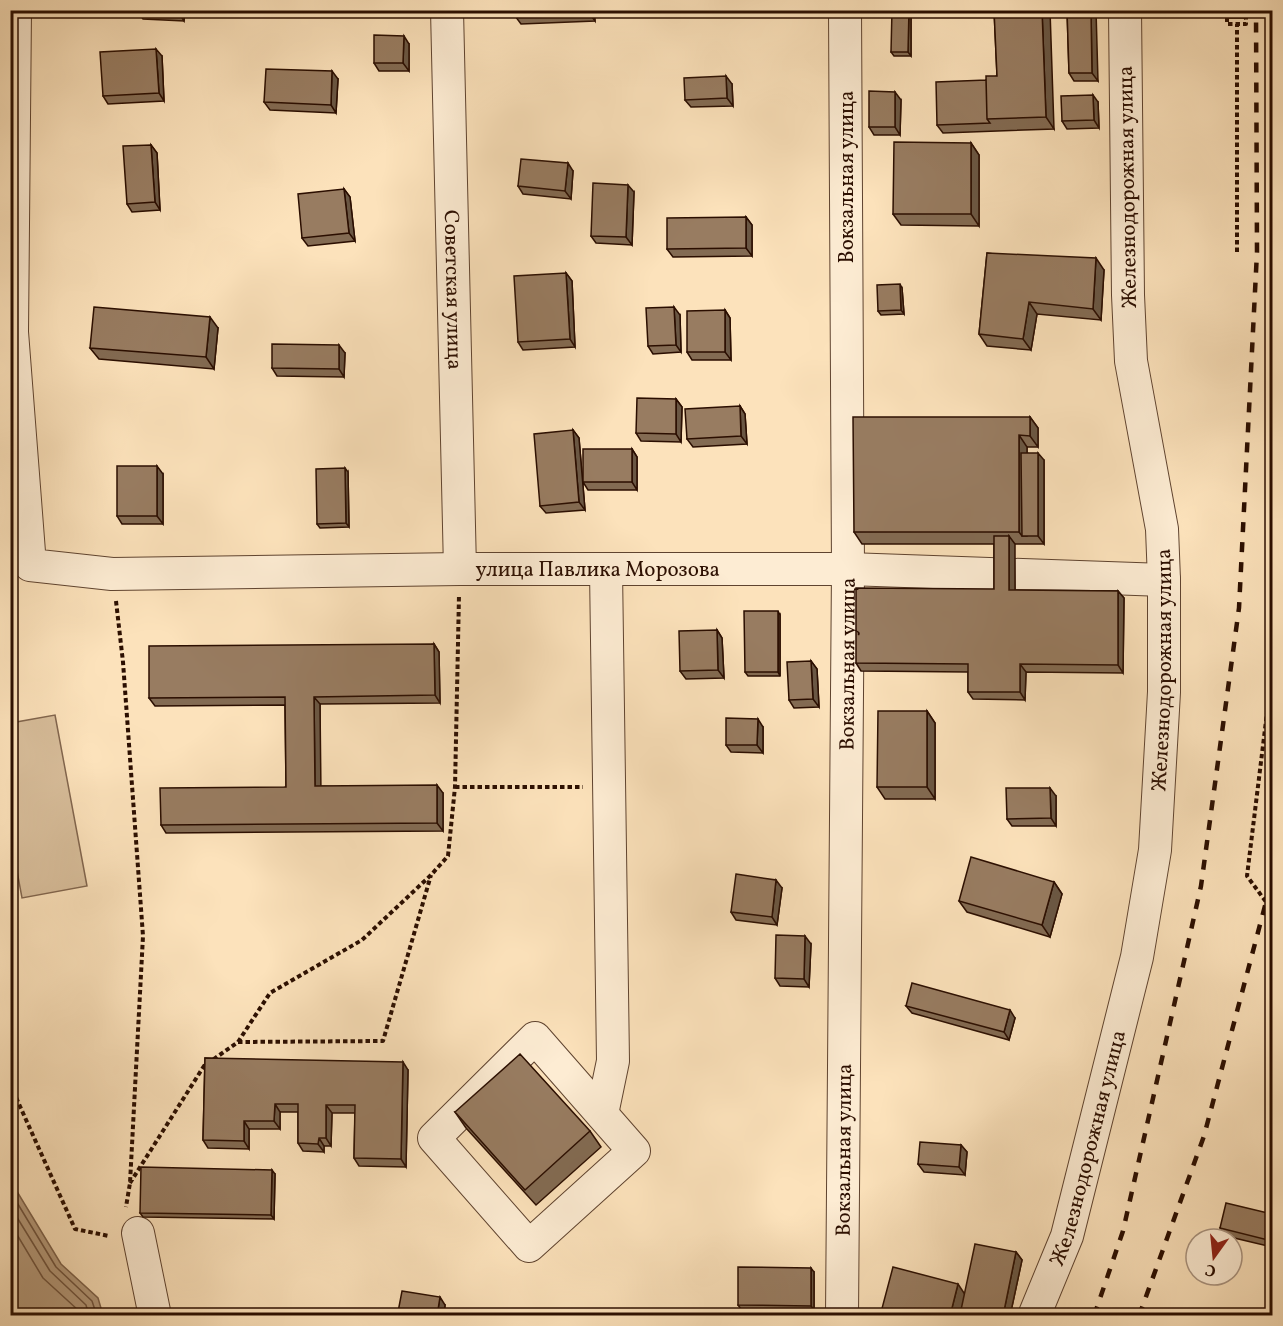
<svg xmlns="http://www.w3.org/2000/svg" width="1283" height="1326" viewBox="0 0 1283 1326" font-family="Vollkorn,serif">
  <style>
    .green { fill: #d8be9b; stroke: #82664e; stroke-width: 1.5 }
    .water { fill: #b59a7b; stroke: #7e624a; stroke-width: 1.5 }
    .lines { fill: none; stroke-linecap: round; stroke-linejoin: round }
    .shore { stroke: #70543e; stroke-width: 1.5 }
    .minor-casing { stroke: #5f432f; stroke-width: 34 }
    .path { stroke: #2b0e00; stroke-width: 4; stroke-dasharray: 4.5 3; stroke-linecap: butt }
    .minor { stroke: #fdecd3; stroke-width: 32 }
    .rail { stroke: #2b0e00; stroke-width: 4.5; stroke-dasharray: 10 10; stroke-linecap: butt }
    .wall { fill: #836b53; stroke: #2b0e00; stroke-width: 1.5 }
    .shaded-wall { fill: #6a5744; stroke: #2b0e00; stroke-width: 1.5 }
    .building { fill: #987c61; stroke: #2b0e00; stroke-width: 1.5 }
    .labels { text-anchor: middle; stroke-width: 4.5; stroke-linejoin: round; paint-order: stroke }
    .street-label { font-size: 21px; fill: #2b0e00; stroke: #fdecd3 }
  </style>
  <rect width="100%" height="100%" fill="#fce2bb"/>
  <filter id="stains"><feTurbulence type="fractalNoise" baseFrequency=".00333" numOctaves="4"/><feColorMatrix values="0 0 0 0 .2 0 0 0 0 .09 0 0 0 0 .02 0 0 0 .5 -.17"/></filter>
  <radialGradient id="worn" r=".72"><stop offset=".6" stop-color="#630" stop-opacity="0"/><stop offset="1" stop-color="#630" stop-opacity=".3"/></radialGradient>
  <!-- green -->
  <path class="green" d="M55,715L87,886L22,898L11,839V723Z"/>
  <!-- water -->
  <path class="water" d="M10,1180L61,1264L98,1298L103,1315H11Z"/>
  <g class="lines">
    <!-- shore -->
    <path class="shore" d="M10,1191L56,1267L92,1301L97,1316
      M10,1206L50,1271L86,1305L89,1316
      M10,1223L43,1278L78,1310L80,1316"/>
    <defs>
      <g id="minor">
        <path id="s1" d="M15,10L12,332L30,565L112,574L460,569H848L1164,580"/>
        <path id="s2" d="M447,10L460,569"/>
        <path d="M535,1038L634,1151L529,1246L434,1138Z"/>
        <path d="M602,1114L613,1061L606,570"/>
        <path d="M138,1233L155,1316"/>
        <path id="s3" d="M842,1316L848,569L845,10"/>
        <path id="s4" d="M1034,1316L1067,1236L1137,957L1155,850L1164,692V580L1162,529L1131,361L1128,295L1125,10"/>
      </g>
    </defs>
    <!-- minor casing -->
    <use href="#minor" class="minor-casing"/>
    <!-- path -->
    <path class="path" d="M1227,10V24H1246V10
      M1237,252V24
      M116,601L123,662L143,936L130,1183L126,1207
      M1272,672L1247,876L1272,910
      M455,787H583
      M238,1042L383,1041L431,875
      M10,1084L75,1229L109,1236
      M130,1183L204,1066L238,1042L270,993L362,940L431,875L448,856L455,787L459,595"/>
    <!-- minor -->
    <use href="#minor" class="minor"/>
    <!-- rail -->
    <path class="rail" d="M1094,1316L1123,1231L1201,886L1239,608L1257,252L1256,10
      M1139,1316L1204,1136L1266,902L1272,867"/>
  </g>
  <!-- wall -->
  <path class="wall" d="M185,10L184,21L143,19L138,12Z
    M594,10L595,21L521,24L515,16Z
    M994,10L1054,129L943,133L937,125L986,80L997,76Z
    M1067,10L1098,81H1074L1069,73Z
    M1244,10V18H1229L1227,14Z
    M911,12V56H894L891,52Z
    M409,44V71H379L374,63Z
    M162,56L164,101L108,104L103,96Z
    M338,79L336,113L270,110L264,102Z
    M732,84L733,106L691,107L685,100Z
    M901,100L900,135H874L869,127Z
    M1098,102L1099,128L1067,129L1062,121Z
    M971,143L979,155V226L901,225L893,214Z
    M151,145L157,153L160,210L132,212L127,204Z
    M573,171L571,199L523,194L518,186Z
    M344,189L350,197L355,241L308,246L302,238Z
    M634,192L632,245L596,243L591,236Z
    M746,217L752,225V256L673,257L667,249Z
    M987,253L1104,270L1101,320L1037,314L1031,350L987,346L979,334Z
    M566,273L572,281L575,347L523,350L518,342Z
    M902,288L904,314L881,315L878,311Z
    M725,310L730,318L731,360H692L687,352Z
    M680,315L681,352L653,354L648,346Z
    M218,328L214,369L99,359L90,348Z
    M345,353L344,377L277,376L272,368Z
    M676,399L682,407L681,442L641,441L636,433Z
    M740,406L745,414L747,444L693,447L687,439Z
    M1030,417L1038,428V447H1027V453L1044,460V544H1014L1015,590L1118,591L1124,598L1123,673L1026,672L1025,700L973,699L968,692V672L861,671L856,663L994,589V544H862L854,532Z
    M573,430L579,438L585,510L546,513L540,506Z
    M632,449L637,457V490H588L583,482Z
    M348,472L349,527L320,528L317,524Z
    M163,474V524H122L117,516Z
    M780,615V676H748L745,672Z
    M717,630L722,638L724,678L686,679L680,671Z
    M434,644L439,652L440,703L320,704V786L443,793V831L166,833L161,825L286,787L285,705L155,706L149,698Z
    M811,661L817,669L819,707L794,708L789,700Z
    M927,711L935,723V799H885L877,787Z
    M763,727V753L731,752L726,745Z
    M1056,796V826H1012L1007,819Z
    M1054,882L1062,894L1050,937L967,912L959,901Z
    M782,888L777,925L736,920L731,912Z
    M811,944L809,987L780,986L775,978Z
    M906,1006L1015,1018L1009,1040L912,1013Z
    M205,1058L408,1070L406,1167L359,1166L354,1158L355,1113H332L331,1146H324V1152L303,1151L298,1143V1112H280V1129H249V1149L208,1148L203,1140Z
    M455,1112L590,1131L601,1147L536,1205L466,1128Z
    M961,1145L967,1152L965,1175L924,1172L918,1164Z
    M275,1174L274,1219L143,1217L140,1213Z
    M1272,1214V1247L1226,1236L1220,1228Z
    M1016,1252L1022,1260L1010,1316H965L962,1312L965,1294Z
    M814,1272V1310L741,1309L738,1305Z
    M445,1305L444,1316H401L398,1312Z"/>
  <!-- shaded-wall -->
  <path class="shaded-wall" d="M179,10H185L184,21L179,13Z
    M589,10H594L595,21L589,13Z
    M909,10H910L911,12V56L908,52Z
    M1042,10H1050L1054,129L1046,117Z
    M1091,10H1096L1098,81L1092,73Z
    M1241,10H1244V18L1241,14Z
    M404,36L409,44V71L403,63Z
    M156,49L162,56L164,101L159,93Z
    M332,71L338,79L336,113L331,105Z
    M726,76L732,84L733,106L727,98Z
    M895,92L901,100L900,135L895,127Z
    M1093,95L1098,102L1099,128L1094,120Z
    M971,143L979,155V226L971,214Z
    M151,145L157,153L160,210L155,202Z
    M568,163L573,171L571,199L565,191Z
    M628,185L634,192L632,245L626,237Z
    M344,189L350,197L355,241L349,233Z
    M746,217L752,225V256L746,248Z
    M1096,258L1104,270L1101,320L1093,309Z
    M566,273L572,281L575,347L570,339Z
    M900,284L902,288L904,314L901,310Z
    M1029,302L1037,314L1031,350L1023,339Z
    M674,307L680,315L681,352L676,345Z
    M725,310L730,318L731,360L725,352Z
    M210,317L218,328L214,369L206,357Z
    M339,345L345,353L344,377L339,369Z
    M676,399L682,407L681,442L676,434Z
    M740,406L745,414L747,444L741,436Z
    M1030,417L1038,428V447L1030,436Z
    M573,430L579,438L585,510L579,502Z
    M1019,435L1027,447V536H1022L1019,532Z
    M632,449L637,457V490L632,482Z
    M1038,453L1044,460V544L1038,536Z
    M157,466L163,474V524L157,516Z
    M345,468L348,472L349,527L346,523Z
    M1009,536L1015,544V598L1009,590Z
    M1118,591L1124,598L1123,673L1118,665Z
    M778,611L780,615V676L778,672Z
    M717,630L722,638L724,678L718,670Z
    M434,644L439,652L440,703L435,695Z
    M811,661L817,669L819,707L813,699Z
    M1020,664L1026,672L1025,700L1020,692Z
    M314,697L320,704L321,794L315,786Z
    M927,711L935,723V799L927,787Z
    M758,719L763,727V753L757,745Z
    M437,785L443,793V831L437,823Z
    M1050,788L1056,796V826L1051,818Z
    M776,880L782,888L777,925L772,917Z
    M1054,882L1062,894L1050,937L1042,925Z
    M805,936L811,944L809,987L804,979Z
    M1010,1010L1015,1018L1009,1040L1004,1032Z
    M403,1062L408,1070L406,1167L401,1159Z
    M275,1104L280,1112V1129L274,1121Z
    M326,1105L332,1113L331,1146L326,1138Z
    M244,1121L249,1129V1149L244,1141Z
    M319,1138L324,1146V1152L318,1144Z
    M961,1145L967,1152L965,1175L959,1167Z
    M272,1170L275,1174L274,1219L271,1215Z
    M1016,1252L1022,1260L1010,1316H1003Z
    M811,1268L814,1272V1310L811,1306Z
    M958,1284L966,1296L961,1316H950Z
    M440,1297L445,1305L444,1316H437Z"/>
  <!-- building -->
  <path class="building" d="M138,10H179V13L138,12Z
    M515,10H589V13L515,16Z
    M892,10H909L908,52H891Z
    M994,10H1042L1046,117L987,119L986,76H997Z
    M1067,10H1091L1092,73H1069Z
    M1227,10H1241V14H1227Z
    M374,35L404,36L403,63H374Z
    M156,49L159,93L103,96L100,52Z
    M266,69L332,71L331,105L264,102Z
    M726,76L727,98L685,100L684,78Z
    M986,80L987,119L990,123L937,125L936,82Z
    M869,91L895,92V127H869Z
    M1093,95L1094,120L1062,121L1061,96Z
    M894,142L971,143V214H893Z
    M151,145L155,202L127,204L123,146Z
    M521,159L568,163L565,191L518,186Z
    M593,183L628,185L626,237L591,236Z
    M344,189L349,233L302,238L298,194Z
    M746,217V248L667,249V218Z
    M987,253L1096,258L1093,309L1029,302L1023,339L979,334Z
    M566,273L570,339L518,342L514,276Z
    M900,284L901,310L878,311L877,285Z
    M94,307L210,317L206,357L90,348Z
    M674,307L676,345L648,346L646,308Z
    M725,310V352H687V311Z
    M272,344L339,345V369L272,368Z
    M637,398L676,399V434L636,433Z
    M740,406L741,436L687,439L685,409Z
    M853,417H1030V436L1019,435V532H854Z
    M573,430L579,502L540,506L534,434Z
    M583,449H632V482H583Z
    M1021,453H1038V536H1022Z
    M117,466H157V516H117Z
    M345,468L346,523L317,524L316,469Z
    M994,536H1009V590L1118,591V665L1020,664V692H968V664L856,663V588L994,589Z
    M744,611H778V672H745Z
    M717,630L718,670L680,671L679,631Z
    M434,644L435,695L314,697L315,786L437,785V823L161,825L160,788L286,787L285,697L149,698V646Z
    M811,661L813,699L789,700L787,662Z
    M878,711H927V787H877Z
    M726,718L758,719L757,745H726Z
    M1006,788H1050L1051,818L1007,819Z
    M971,857L1054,882L1042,925L959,901Z
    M736,874L776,880L772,917L731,912Z
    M776,935L805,936L804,979L775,978Z
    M912,983L1010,1010L1004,1032L906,1006Z
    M520,1054L590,1131L525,1190L455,1112Z
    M205,1058L403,1062L401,1159L354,1158L355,1105H326V1138H319L318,1144L298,1143V1104H275L274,1121H244V1141L203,1140Z
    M920,1142L961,1145L959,1167L918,1164Z
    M141,1167L272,1170L271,1215L140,1213Z
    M1226,1203L1272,1214V1241L1220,1228Z
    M975,1244L1016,1252L1003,1316H985L961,1310Z
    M738,1267L811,1268V1306L738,1305Z
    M893,1267L958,1284L950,1316H880Z
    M402,1291L440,1297L437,1316H423L398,1312Z"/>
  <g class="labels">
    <!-- street labels -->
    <g class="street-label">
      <text transform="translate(846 177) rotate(-90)" y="7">Вокзальная улица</text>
      <text transform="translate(1127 187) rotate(-91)" y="7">Железнодорожная улица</text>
      <text dy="7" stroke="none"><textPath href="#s2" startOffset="280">Советская улица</textPath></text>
      <text dy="7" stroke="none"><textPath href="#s1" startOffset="1124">улица Павлика Морозова</textPath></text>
      <text dy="7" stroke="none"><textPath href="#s3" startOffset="652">Вокзальная улица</textPath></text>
      <text dy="7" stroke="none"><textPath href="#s4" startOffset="663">Железнодорожная улица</textPath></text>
      <text dy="7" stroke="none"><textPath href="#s4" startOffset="177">Железнодорожная улица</textPath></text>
      <text dy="7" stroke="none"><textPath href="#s3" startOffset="166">Вокзальная улица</textPath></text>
    </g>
  </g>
  <!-- margin -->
  <rect width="1283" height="1326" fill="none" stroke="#fce2bb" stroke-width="36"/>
  <rect x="12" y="12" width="1259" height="1302" fill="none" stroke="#2b0e00" stroke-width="3"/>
  <rect x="18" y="18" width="1247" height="1290" fill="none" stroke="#2b0e00" stroke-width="1.5"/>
  <!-- north arrow -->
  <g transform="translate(1214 1257) rotate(195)"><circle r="28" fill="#fdecd3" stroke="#a9937f" stroke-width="1.5"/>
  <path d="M0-4.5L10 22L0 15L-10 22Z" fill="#8f2418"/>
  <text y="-9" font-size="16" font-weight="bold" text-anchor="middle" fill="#2b0e00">С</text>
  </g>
  <rect width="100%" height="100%" filter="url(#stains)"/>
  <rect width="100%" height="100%" fill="url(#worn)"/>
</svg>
